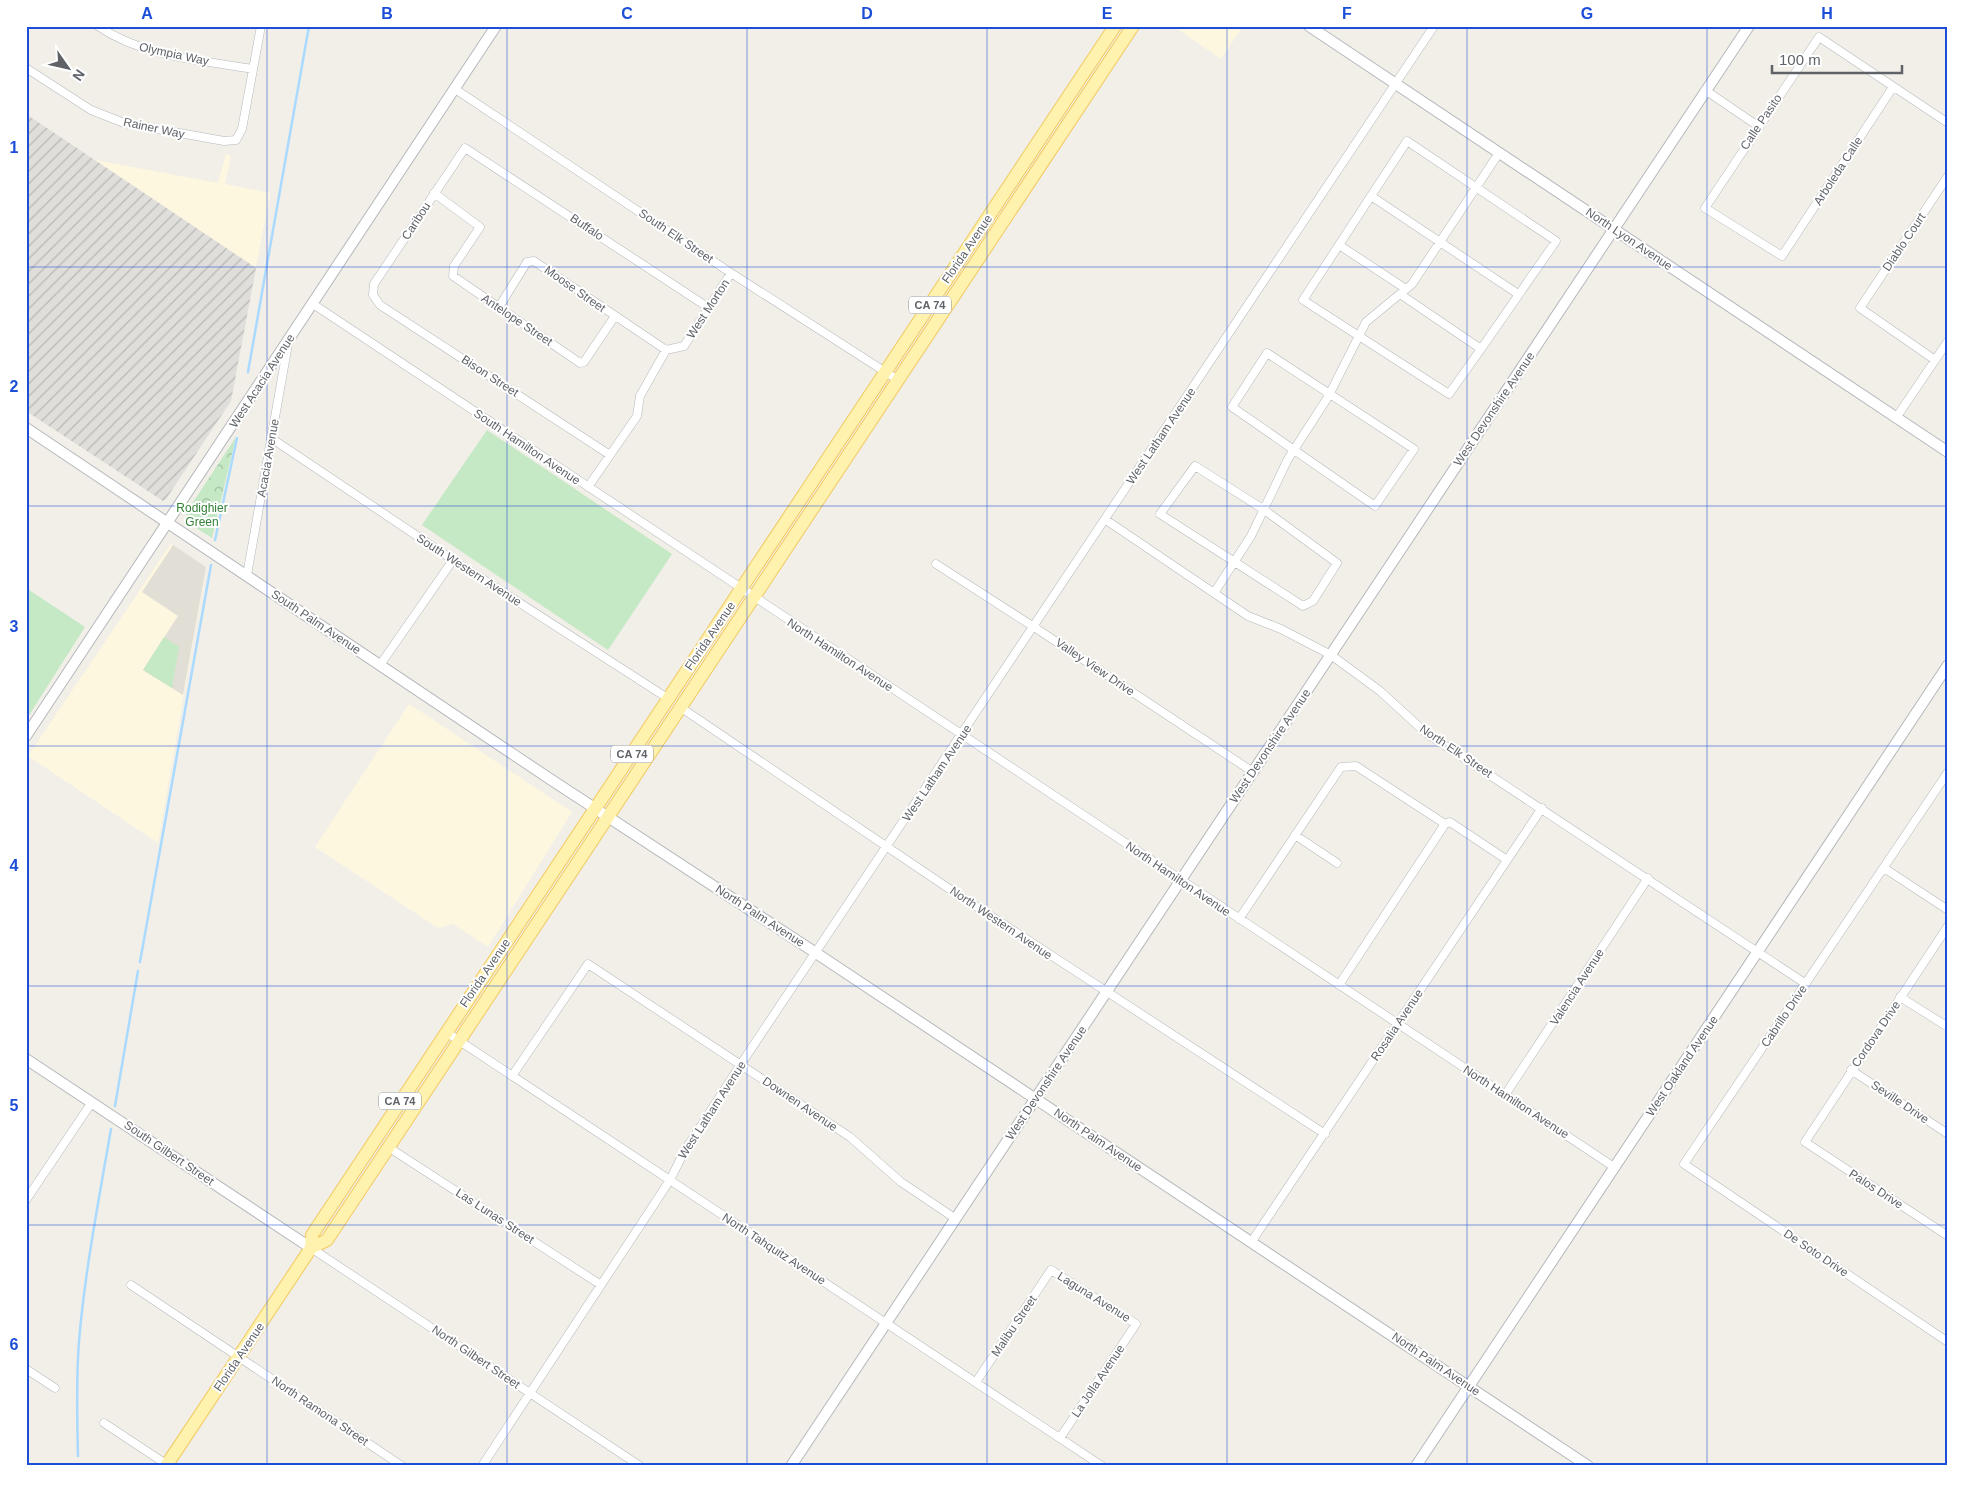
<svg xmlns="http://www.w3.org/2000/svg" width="1974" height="1492" viewBox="0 0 1974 1492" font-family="Helvetica,sans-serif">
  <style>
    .commercial { fill: #fef7e0 }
    .industrial { fill: url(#industrial-furrows) }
    .education { fill: #e1ded6 }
    .grass { fill: #c5e8c5 }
    .park { fill: url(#park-crowns) }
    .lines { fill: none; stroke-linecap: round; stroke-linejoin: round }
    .stream { stroke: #aadaff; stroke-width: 2.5 }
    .minor-casing { stroke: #b5b8bc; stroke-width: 9 }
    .tertiary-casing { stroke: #b5b8bc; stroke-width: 12 }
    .primary-casing { stroke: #f2c960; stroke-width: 14 }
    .minor { stroke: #fff; stroke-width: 8 }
    .tertiary { stroke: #fff; stroke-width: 10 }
    .primary { stroke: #fff2af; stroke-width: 12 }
    .grid { fill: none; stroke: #1d4ed8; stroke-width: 1; stroke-opacity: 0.55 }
    .labels { text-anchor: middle; stroke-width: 4; stroke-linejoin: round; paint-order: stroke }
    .shield { fill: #fff; stroke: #8f9295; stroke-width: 1 }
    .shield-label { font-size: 11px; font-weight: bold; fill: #5f6368 }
    .street-label { font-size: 12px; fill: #5f6368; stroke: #fff }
    .park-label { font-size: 12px; fill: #348238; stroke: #fff }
    .neatline { fill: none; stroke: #1d4ed8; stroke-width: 2 }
    .grid-label { font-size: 16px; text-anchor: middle; font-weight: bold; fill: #1d4ed8 }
  </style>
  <defs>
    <pattern id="industrial-furrows" width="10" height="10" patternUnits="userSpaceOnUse" patternTransform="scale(1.25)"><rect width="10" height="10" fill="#e0deda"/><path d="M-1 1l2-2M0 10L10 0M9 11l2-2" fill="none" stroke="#b9b8b5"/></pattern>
    <pattern id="park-crowns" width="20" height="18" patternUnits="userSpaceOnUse" patternTransform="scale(1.25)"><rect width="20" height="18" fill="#c5e8c5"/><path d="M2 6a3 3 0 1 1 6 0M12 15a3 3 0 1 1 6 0" fill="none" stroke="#a3c0a4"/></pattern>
  </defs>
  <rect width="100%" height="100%" fill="#f1efe8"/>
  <!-- commercial -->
  <path class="commercial" d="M1173,26H1243L1221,59Z
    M226,154L231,156L225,184L270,193L256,268L95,160L218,183Z
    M171,544L206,567L158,843L28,756Z
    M409,704L572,812L488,947L453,924L438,928L315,847Z"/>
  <!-- industrial -->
  <path class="industrial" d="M26,114L256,268L231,401L166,499L163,501L26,411Z"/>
  <!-- education -->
  <path class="education" d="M173,545L206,567L183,695L143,670L178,616L142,592Z"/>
  <!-- grass -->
  <path class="grass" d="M487,430L672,554L608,650L422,525Z
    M26,588L85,627L26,720Z
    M164,637L179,647L172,688L143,670Z"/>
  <!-- park -->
  <path class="park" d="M236,437L212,538L188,523L186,513Z"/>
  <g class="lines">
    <!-- stream -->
    <path class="stream" d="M248,372L309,26
      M215,540L237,438
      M140,962L211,565
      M115,1106L138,971
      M78,1456C77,1418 76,1379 79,1341C85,1270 99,1199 111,1129"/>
    <defs>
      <path id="minor" d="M98,26C143,57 201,60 253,69
        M26,68L91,110L124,123L224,141L236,140L242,129L261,26
        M1893,87L1782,256L1705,208L1819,37L1948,123
        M455,89L731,273L898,380
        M1705,90L1758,126
        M434,193L480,227L454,266L453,276L580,363L584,362L615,316
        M1371,196L1303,300L1449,394L1481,349L1400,294
        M1339,245L1406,289
        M313,304L1614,1167
        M499,307L527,262L534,261L666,350
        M1481,349L1556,241L1407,141L1371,196L1518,294
        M1267,353L1414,449L1375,506L1232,407Z
        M1935,360L1860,308L1948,176
        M1896,418L1948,341
        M271,438L453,560L669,699
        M610,455L380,305L373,295L374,284L465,148L709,308
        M1195,466L1263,509L1337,563L1313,601L1303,606L1160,514Z
        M588,487L637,416L640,396L666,350L684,346L731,273
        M1106,520L1248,616L1281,629L1331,655L1380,691L1426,733L1806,984
        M936,564L1034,627L1253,772
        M247,575L288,344
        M1214,593L1251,536L1288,459L1328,397L1366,322L1412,284L1499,153
        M380,665L453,560
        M680,707L948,888L1325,1134
        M1948,772L1684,1164L1948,1342
        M1295,835L1337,863
        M1884,868L1948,910
        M1239,919L1341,767L1356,766L1445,824L1450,822L1507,860
        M1948,926L1805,1142L1948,1236
        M1339,985L1445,824
        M1900,997L1948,1027
        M446,1032L1102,1466
        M1851,1070L1948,1134
        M512,1076L588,964L850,1137L901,1182L956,1219
        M1505,1095L1648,878
        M388,1147L601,1285
        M26,1200L92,1102
        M1252,1241L1542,808
        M311,1248L640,1466
        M131,1285L402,1466
        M26,1369L55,1388
        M976,1382L1051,1270L1136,1324L1060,1438
        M104,1423L169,1466
        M482,1466L670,1180L684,1152L741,1064L1434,26"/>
      <path id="tertiary" d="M1309,26L1948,452
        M26,428L550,779L816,953L1588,1466
        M26,736L496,26
        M26,1059L311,1248
        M791,1466L1749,26
        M1416,1466L1948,665"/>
      <path id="primary" d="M311,1248L312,1235L1115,26
        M166,1466L311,1248L327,1240L1133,26"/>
    </defs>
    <!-- minor casing -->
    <use href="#minor" class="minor-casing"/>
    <!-- tertiary casing -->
    <use href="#tertiary" class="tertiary-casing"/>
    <!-- primary casing -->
    <use href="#primary" class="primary-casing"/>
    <!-- minor -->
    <use href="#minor" class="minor"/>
    <!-- tertiary -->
    <use href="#tertiary" class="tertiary"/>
    <!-- primary -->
    <use href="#primary" class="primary"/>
  </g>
  <!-- grid -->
  <path class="grid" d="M267,26V1466M507,26V1466M747,26V1466M987,26V1466M1227,26V1466M1467,26V1466M1707,26V1466M26,267H1948M26,506H1948M26,746H1948M26,986H1948M26,1225H1948"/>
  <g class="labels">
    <!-- shield labels -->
    <g class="shield">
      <rect x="909" y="296.5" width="42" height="17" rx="4"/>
      <rect x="611" y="745.5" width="42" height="17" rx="4"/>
      <rect x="379" y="1092.5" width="42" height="17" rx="4"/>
    </g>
    <g class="shield-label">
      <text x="930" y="309">CA 74</text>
      <text x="632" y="758">CA 74</text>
      <text x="400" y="1105">CA 74</text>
    </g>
    <!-- street labels -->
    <g class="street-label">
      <text transform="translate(174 54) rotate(12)" y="4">Olympia Way</text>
      <text transform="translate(1761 122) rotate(-56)" y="4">Calle Pasito</text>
      <text transform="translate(154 128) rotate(12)" y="4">Rainer Way</text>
      <text transform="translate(1838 171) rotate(-57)" y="4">Arboleda Calle</text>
      <text transform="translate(416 221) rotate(-57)" y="4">Caribou</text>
      <text transform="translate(587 227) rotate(34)" y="4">Buffalo</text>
      <text transform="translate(676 236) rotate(34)" y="4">South Elk Street</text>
      <text transform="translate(1629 239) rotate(34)" y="4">North Lyon Avenue</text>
      <text transform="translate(1904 242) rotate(-56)" y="4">Diablo Court</text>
      <text transform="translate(967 249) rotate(-56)" y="4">Florida Avenue</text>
      <text transform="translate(575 289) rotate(35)" y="4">Moose Street</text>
      <text transform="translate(708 309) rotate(-57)" y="4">West Morton</text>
      <text transform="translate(517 320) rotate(34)" y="4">Antelope Street</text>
      <text transform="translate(490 376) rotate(33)" y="4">Bison Street</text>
      <text transform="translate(262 381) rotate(-57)" y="4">West Acacia Avenue</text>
      <text transform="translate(1494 409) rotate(-56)" y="4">West Devonshire Avenue</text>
      <text transform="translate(1161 436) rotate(-56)" y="4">West Latham Avenue</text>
      <text transform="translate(527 447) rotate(34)" y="4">South Hamilton Avenue</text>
      <text transform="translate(268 458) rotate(-80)" y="4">Acacia Avenue</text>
      <text transform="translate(469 570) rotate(33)" y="4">South Western Avenue</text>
      <text transform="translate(316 622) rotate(34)" y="4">South Palm Avenue</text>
      <text transform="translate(710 636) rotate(-56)" y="4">Florida Avenue</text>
      <text transform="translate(840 655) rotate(33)" y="4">North Hamilton Avenue</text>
      <text transform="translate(1095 667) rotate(34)" y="4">Valley View Drive</text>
      <text transform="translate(1270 746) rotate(-56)" y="4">West Devonshire Avenue</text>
      <text transform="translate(1456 751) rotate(34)" y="4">North Elk Street</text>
      <text transform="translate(937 773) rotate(-56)" y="4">West Latham Avenue</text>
      <text transform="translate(1178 879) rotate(34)" y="4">North Hamilton Avenue</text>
      <text transform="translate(760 916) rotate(33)" y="4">North Palm Avenue</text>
      <text transform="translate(1001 923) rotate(34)" y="4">North Western Avenue</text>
      <text transform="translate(485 973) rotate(-56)" y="4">Florida Avenue</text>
      <text transform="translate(1577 987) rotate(-57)" y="4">Valencia Avenue</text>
      <text transform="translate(1784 1016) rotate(-56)" y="4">Cabrillo Drive</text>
      <text transform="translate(1397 1025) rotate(-56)" y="4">Rosalia Avenue</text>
      <text transform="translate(1876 1034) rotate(-56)" y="4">Cordova Drive</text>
      <text transform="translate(1682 1066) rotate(-56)" y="4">West Oakland Avenue</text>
      <text transform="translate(1046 1083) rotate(-56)" y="4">West Devonshire Avenue</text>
      <text transform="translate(1516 1102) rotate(33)" y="4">North Hamilton Avenue</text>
      <text transform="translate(1900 1102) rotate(34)" y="4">Seville Drive</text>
      <text transform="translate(800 1104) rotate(34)" y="4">Downen Avenue</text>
      <text transform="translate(712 1110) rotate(-57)" y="4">West Latham Avenue</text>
      <text transform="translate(1098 1140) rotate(34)" y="4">North Palm Avenue</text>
      <text transform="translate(169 1153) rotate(34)" y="4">South Gilbert Street</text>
      <text transform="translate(1876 1189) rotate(33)" y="4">Palos Drive</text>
      <text transform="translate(495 1216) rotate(33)" y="4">Las Lunas Street</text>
      <text transform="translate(774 1249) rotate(33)" y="4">North Tahquitz Avenue</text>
      <text transform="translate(1816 1253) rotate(34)" y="4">De Soto Drive</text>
      <text transform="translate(1094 1297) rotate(32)" y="4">Laguna Avenue</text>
      <text transform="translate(1014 1326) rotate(-56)" y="4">Malibu Street</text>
      <text transform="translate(239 1357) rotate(-56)" y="4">Florida Avenue</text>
      <text transform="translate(476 1357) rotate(34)" y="4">North Gilbert Street</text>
      <text transform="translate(1436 1364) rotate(34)" y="4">North Palm Avenue</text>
      <text transform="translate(1098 1381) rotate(-56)" y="4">La Jolla Avenue</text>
      <text transform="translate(320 1411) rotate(34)" y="4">North Ramona Street</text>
    </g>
    <!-- park labels -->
    <g class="park-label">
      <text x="202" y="512">Rodighier<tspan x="202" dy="14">Green</tspan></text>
    </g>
  </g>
  <!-- border -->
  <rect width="1974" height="1492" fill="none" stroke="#ffffff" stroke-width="55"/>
  <!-- north arrow -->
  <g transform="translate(68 68) rotate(124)" stroke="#ffffff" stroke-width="4" paint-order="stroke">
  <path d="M0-4L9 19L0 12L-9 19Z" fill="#5f6368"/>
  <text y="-8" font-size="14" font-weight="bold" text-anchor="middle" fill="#5f6368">N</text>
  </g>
  <!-- scale -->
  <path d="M1772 65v8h130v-8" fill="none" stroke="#5f6368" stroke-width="2.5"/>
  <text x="1779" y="65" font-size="15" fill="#5f6368" stroke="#ffffff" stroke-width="4" paint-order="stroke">100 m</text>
  <rect x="28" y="28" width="1918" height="1436" class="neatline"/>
  <g class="grid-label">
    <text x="147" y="19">A</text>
    <text x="387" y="19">B</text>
    <text x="627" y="19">C</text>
    <text x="867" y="19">D</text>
    <text x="1107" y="19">E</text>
    <text x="1347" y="19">F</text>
    <text x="1587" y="19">G</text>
    <text x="1827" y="19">H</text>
    <text x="14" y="153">1</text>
    <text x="14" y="392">2</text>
    <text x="14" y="632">3</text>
    <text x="14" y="871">4</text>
    <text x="14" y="1111">5</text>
    <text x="14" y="1350">6</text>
  </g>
</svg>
